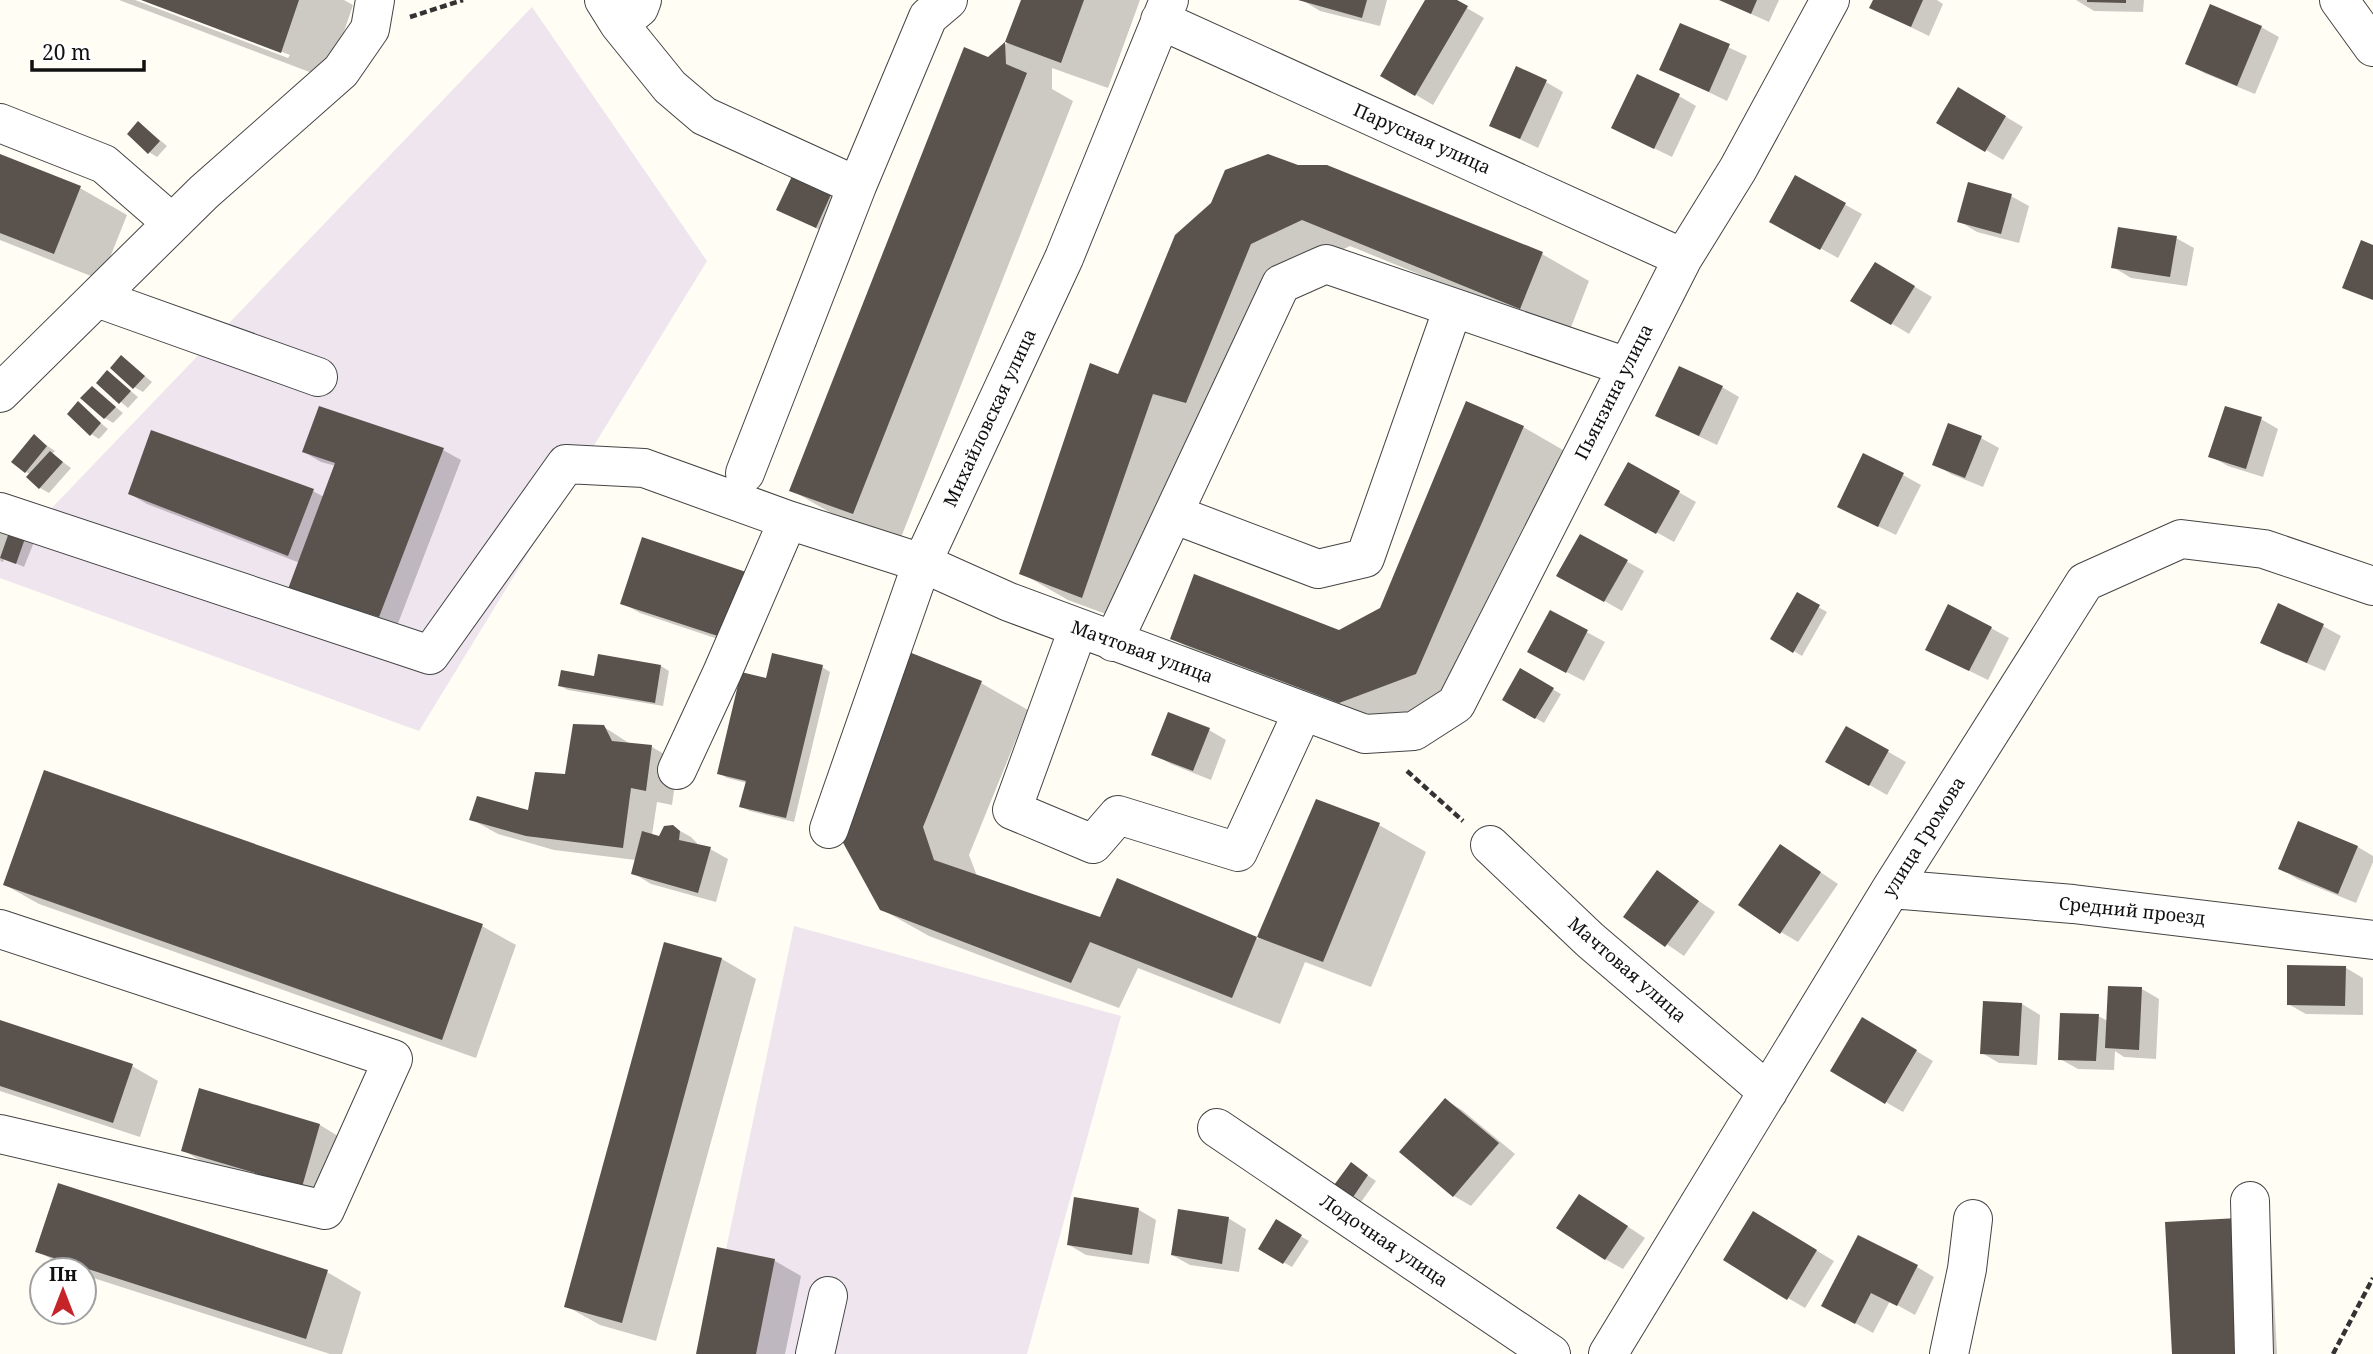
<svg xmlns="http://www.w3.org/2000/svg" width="2373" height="1354" viewBox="0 0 2373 1354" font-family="'Noto Serif',serif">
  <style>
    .industrial { fill: #eee5ef }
    .shadow { fill: #0003 }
    .building { fill: #5a524c }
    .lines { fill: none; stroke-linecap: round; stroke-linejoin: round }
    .minor-casing { stroke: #444; stroke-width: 40 }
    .path { stroke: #333; stroke-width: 4.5; stroke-dasharray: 7 3.5; stroke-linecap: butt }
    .minor { stroke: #fff; stroke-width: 38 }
    .labels { text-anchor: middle; stroke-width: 7; stroke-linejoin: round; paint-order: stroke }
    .street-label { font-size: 18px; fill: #111; stroke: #fff }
  </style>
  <rect width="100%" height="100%" fill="#fffdf4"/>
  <!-- industrial -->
  <path class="industrial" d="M532,7L707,261L419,731L0,578V562Z
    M794,926L1121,1016L1027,1354H704Z"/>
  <!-- shadow -->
  <path class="shadow" d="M119,0H135L288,58L290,55L145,0H344L353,5L328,79Z
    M1023,0H1140L1108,88L1052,68V89L1073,101L900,540L838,517L791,490L988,59L1007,43Z
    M1302,0H1387L1380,26L1320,11Z
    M1427,0H1453L1484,18L1433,105L1383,75Z
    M1720,0H1779L1769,22Z
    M1875,0H1937L1943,4L1929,36L1871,8Z
    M2076,0H2144L2143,12L2094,11Z
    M1681,25L1747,56L1727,101L1661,69Z
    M2261,27L2279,37L2255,94L2204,73L2187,63Z
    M1546,82L1563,92L1538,148L1491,125Z
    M1959,89L2023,127L2003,160L1939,122Z
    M1679,96L1696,106L1672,157L1631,137Z
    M139,123L167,146L157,157L149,152Z
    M0,156L80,188L127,215L101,280L0,240Z
    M1795,177L1862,214L1838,258L1771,221Z
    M832,191L834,237L779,210Z
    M2011,196L2029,206L2019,243L1977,232L1959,221Z
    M1213,204L1542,254L1589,281L1568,335L1350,246L1298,271L1130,623L1068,600L1021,573Z
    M2176,238L2194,248L2187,286L2131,278L2113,267Z
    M1876,264L1932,297L1909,334L1853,300Z
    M122,357L152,382L143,392L134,387Z
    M107,372L138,397L128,408L98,382Z
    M1722,387L1739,397L1717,445L1675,425Z
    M92,388L123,413L113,423L105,418Z
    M78,404L108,429L99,439L91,434Z
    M2261,419L2278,429L2263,477L2228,466L2210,456Z
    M1523,427L1570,454L1463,700L1387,729L1219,665L1172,638L1339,632L1382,609Z
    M34,437L55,451L52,454L71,468L49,493L40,488L29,477L31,475L26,472Z
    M1981,438L1999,448L1983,487L1951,474L1934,464Z
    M443,450L461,460L397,626L308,598L300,563L147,504L130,494L313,491L324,497L336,466L321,462L304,452Z
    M1629,464L1696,502L1674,542L1606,504Z
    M1903,475L1921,485L1896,535L1857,516Z
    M0,525L36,537L24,567L4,558L3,562L0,561Z
    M1581,536L1644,571L1622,611L1559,575Z
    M643,540L742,647L640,613L622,603Z
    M1797,595L1827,612L1802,656L1772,638Z
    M1550,612L1605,642L1584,681L1547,662Z
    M2323,626L2341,636L2325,671L2280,652L2263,642Z
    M1991,628L2009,638L1988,680L1945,659Z
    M661,666L669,671L663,706L568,690L560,686Z
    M822,667L830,672L794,822L750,811L741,807L747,783L727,778L719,773L768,680Z
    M1521,671L1561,694L1544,723L1504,700Z
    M981,683L1028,710L969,855L977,876L1101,919L1118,880L1258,939L1317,801L1379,825L1426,852L1371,987L1305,962L1280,1024L1138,968L1119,1008L929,936L881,909Z
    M604,727L632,745L652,747L678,762L672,805L657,802L652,835L660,838L673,827L691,837L697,843V846L710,849L728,859L716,902L651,884L633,873L636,860L554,850L498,834L471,819L529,812L567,776Z
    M1847,728L1906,762L1887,795L1828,761Z
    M1209,730L1226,740L1211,780L1171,764L1153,754Z
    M2299,823L2358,847L2373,856V862L2356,903L2297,879L2280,868Z
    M1798,857L1838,884L1798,942L1781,932Z
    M1658,873L1715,912L1684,956L1626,916Z
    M5,885L482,926L516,945L476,1058L39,904Z
    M666,944L722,959L756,979L656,1341L600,1325L566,1306Z
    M2346,968L2363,978V1015L2306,1014L2288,1004Z
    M2142,989L2159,999L2156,1059L2124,1057L2115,1051L2114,1070L2078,1069L2060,1059L2098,1016L2108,1021Z
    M2022,1004L2040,1015L2037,1065L1999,1063L1982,1053Z
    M1863,1019L1933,1061L1903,1112L1832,1071Z
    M0,1022L132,1066L158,1081L140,1137L0,1091Z
    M200,1090L320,1125L346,1141L329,1201L209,1166L183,1150Z
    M1445,1100L1462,1110L1515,1154L1471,1206L1454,1196Z
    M1351,1164L1376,1181L1354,1212Z
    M1076,1199L1139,1210L1156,1220L1149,1264L1086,1255L1069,1245Z
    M1597,1206L1645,1238L1623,1269L1605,1259Z
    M1228,1218L1246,1229L1239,1272L1190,1265L1172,1255Z
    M2237,1220L2271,1239L2277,1354H2173Z
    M1276,1222L1309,1241L1292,1267L1260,1249Z
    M1771,1223L1834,1261L1805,1308L1788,1298Z
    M718,1249L775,1261L801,1276L785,1354H698Z
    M37,1251L327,1272L361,1292L342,1354H330L84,1275V1270H71Z
    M1917,1267L1934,1277L1915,1315L1890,1301L1873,1333L1823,1305Z"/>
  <!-- building -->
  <path class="building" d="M141,0H299L281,53Z
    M1021,0H1084L1061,63L1005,42Z
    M1298,0H1367L1362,18Z
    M1425,0H1457L1468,6L1415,96L1380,76Z
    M1719,0H1757L1751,14Z
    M1873,0H1923L1911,27L1869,8Z
    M2087,0H2126V3L2087,2Z
    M2210,4L2262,26L2237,86L2185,64Z
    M1680,23L1730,44L1709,92L1659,70Z
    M1005,42L1006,64L1027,73L853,514L789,491L964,47L988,57Z
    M1516,66L1547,80L1520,139L1489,126Z
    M1637,74L1680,94L1654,149L1611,128Z
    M1958,87L2006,116L1985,152L1936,123Z
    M138,121L160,141L148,154L127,134Z
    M0,154L81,186L54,254L0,233Z
    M1268,154L1298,165H1327L1543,252L1520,309L1302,220L1251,244L1186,403L1153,394L1082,598L1019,574L1090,363L1118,374L1175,235L1211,203L1225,170Z
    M794,172L833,190L816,228L776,210Z
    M1795,175L1846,203L1820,250L1769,222Z
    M1968,182L2012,194L2001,234L1957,222Z
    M2118,227L2177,236L2170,277L2111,268Z
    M2361,240L2373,245V300L2342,288Z
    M1875,262L1915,286L1891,325L1850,301Z
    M121,355L145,376L133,389L110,368Z
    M1679,366L1723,386L1699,436L1655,416Z
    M107,370L131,391L119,404L96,383Z
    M92,386L116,407L104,419L80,398Z
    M78,401L101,423L90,436L67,414Z
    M1466,401L1524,426L1416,674L1339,703L1170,639L1194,574L1339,630L1380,608Z
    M319,406L444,448L379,617L288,589L335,463L302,452Z
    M2225,406L2262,417L2246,469L2208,457Z
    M1948,423L1982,436L1965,478L1932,465Z
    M151,430L314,489L288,556L128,494Z
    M34,434L47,446L25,473L11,462Z
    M50,451L63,462L39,489L26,477Z
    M1863,453L1904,473L1878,527L1837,507Z
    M1628,462L1680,491L1656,534L1604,505Z
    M12,524L28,530L16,564L0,558Z
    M1580,534L1628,560L1604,602L1556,576Z
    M642,537L746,572L724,638L620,604Z
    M1797,592L1820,605L1793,653L1770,639Z
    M2278,603L2324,624L2307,663L2260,643Z
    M1948,604L1992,627L1969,671L1925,650Z
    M1550,610L1588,630L1566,673L1527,652Z
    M909,652L982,681L923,827L934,860L1100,917L1117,878L1257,937L1316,799L1380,823L1323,962L1257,937L1232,998L1090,942L1071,983L880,910L841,839Z
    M772,653L823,665L786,818L739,807L746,781L717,774L741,672L766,678Z
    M598,654L661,665L655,703L558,686L561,670L594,676Z
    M1520,668L1554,688L1535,719L1502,700Z
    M1168,712L1210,728L1193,771L1151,755Z
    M573,724L604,725L612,741L652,745L646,791L631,788L623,848L526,836L469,820L477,796L528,810L535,772L565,774Z
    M1846,726L1889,750L1869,786L1825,762Z
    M44,770L483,924L442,1040L3,885Z
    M2298,821L2358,846L2338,894L2278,869Z
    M673,825L680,831L679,840L711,847L698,893L631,874L642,831L659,836L664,826Z
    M1780,844L1821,872L1780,934L1738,905Z
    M1657,870L1699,901L1665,947L1623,917Z
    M664,942L722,958L622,1323L564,1307Z
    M2287,965L2346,966L2345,1006L2287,1005Z
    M2108,986L2142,987L2139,1050L2105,1048Z
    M1983,1001L2022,1003L2019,1056L1980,1054Z
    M2060,1013L2099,1014L2096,1061L2058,1060Z
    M1862,1017L1917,1050L1885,1104L1830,1071Z
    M0,1020L133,1064L113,1123L0,1086Z
    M199,1088L320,1124L302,1187L181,1151Z
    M1445,1098L1499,1143L1453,1197L1399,1152Z
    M1351,1162L1368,1175L1345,1209L1326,1196Z
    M58,1183L328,1270L306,1339L35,1252Z
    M1579,1194L1628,1226L1605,1260L1556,1228Z
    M1074,1197L1139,1208L1132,1255L1067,1245Z
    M1178,1209L1229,1217L1222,1264L1171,1255Z
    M1753,1211L1817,1250L1787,1300L1723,1260Z
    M2238,1218L2244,1354H2172L2165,1222Z
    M1276,1219L1302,1235L1283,1264L1258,1249Z
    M1858,1235L1918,1265L1897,1306L1871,1293L1855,1324L1821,1306Z
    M717,1247L775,1259L756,1354H696Z"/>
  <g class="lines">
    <defs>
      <path id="minor" d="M604,0L619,24L639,8L642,0
        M2339,0L2373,47
        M1160,20L1683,258
        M619,24L670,87L704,116L857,186L928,17L948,0
        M0,123L104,164L172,223
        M97,298L318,377
        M0,393L204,192L341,71L370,29L375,0
        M745,473L857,186
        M0,512L430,655L566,464L644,468L788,520L922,563L1064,258L1169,0
        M1173,514L1318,569L1365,558L1453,308
        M1078,629L1012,810L1093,844L1118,815L1238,852L1303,711
        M1113,642L1281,284L1326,264L1627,367
        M677,770L722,673L788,520
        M829,829L922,563L1009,602L1365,734L1414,731L1456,704L1683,258L1738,169L1830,0
        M1490,845L1590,940L1768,1092
        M1891,889L2073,904L2373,940
        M0,929L393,1059L325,1210L0,1134
        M1217,1128L1551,1354
        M2250,1201L2254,1354
        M815,1354L828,1296
        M1608,1354L1891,889L2085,582L2181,539L2264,549L2373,586
        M1949,1354L1967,1269L1973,1219"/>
    </defs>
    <!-- minor casing -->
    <use href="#minor" class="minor-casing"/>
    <!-- path -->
    <path class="path" d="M410,17L463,0
      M1407,771L1463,821
      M2333,1354L2373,1278"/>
    <!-- minor -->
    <use href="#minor" class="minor"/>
  </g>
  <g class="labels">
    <!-- street labels -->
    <g class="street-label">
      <text transform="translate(1422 139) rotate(24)" y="6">Парусная улица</text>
      <text transform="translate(1614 392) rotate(-63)" y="6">Пьянзина улица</text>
      <text transform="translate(990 418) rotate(-65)" y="6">Михайловская улица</text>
      <text transform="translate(1142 652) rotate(20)" y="6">Мачтовая улица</text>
      <text transform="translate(1924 837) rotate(-58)" y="6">улица Громова</text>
      <text transform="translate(2132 911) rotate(6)" y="6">Средний проезд</text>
      <text transform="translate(1627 970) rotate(41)" y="6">Мачтовая улица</text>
      <text transform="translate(1384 1241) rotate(34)" y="6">Лодочная улица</text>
    </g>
  </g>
  <!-- north arrow -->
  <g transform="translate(63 1291)"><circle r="33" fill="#ffffff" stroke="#a0a0a0" stroke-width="2"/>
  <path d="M0-5L12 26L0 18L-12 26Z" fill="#c52429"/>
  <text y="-10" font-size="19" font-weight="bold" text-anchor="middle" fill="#111111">Пн</text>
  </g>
  <!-- scale -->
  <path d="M32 60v10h112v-10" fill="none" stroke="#111111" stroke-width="3.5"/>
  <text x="42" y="60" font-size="21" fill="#111111" stroke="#ffffff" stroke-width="5" paint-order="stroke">20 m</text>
</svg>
